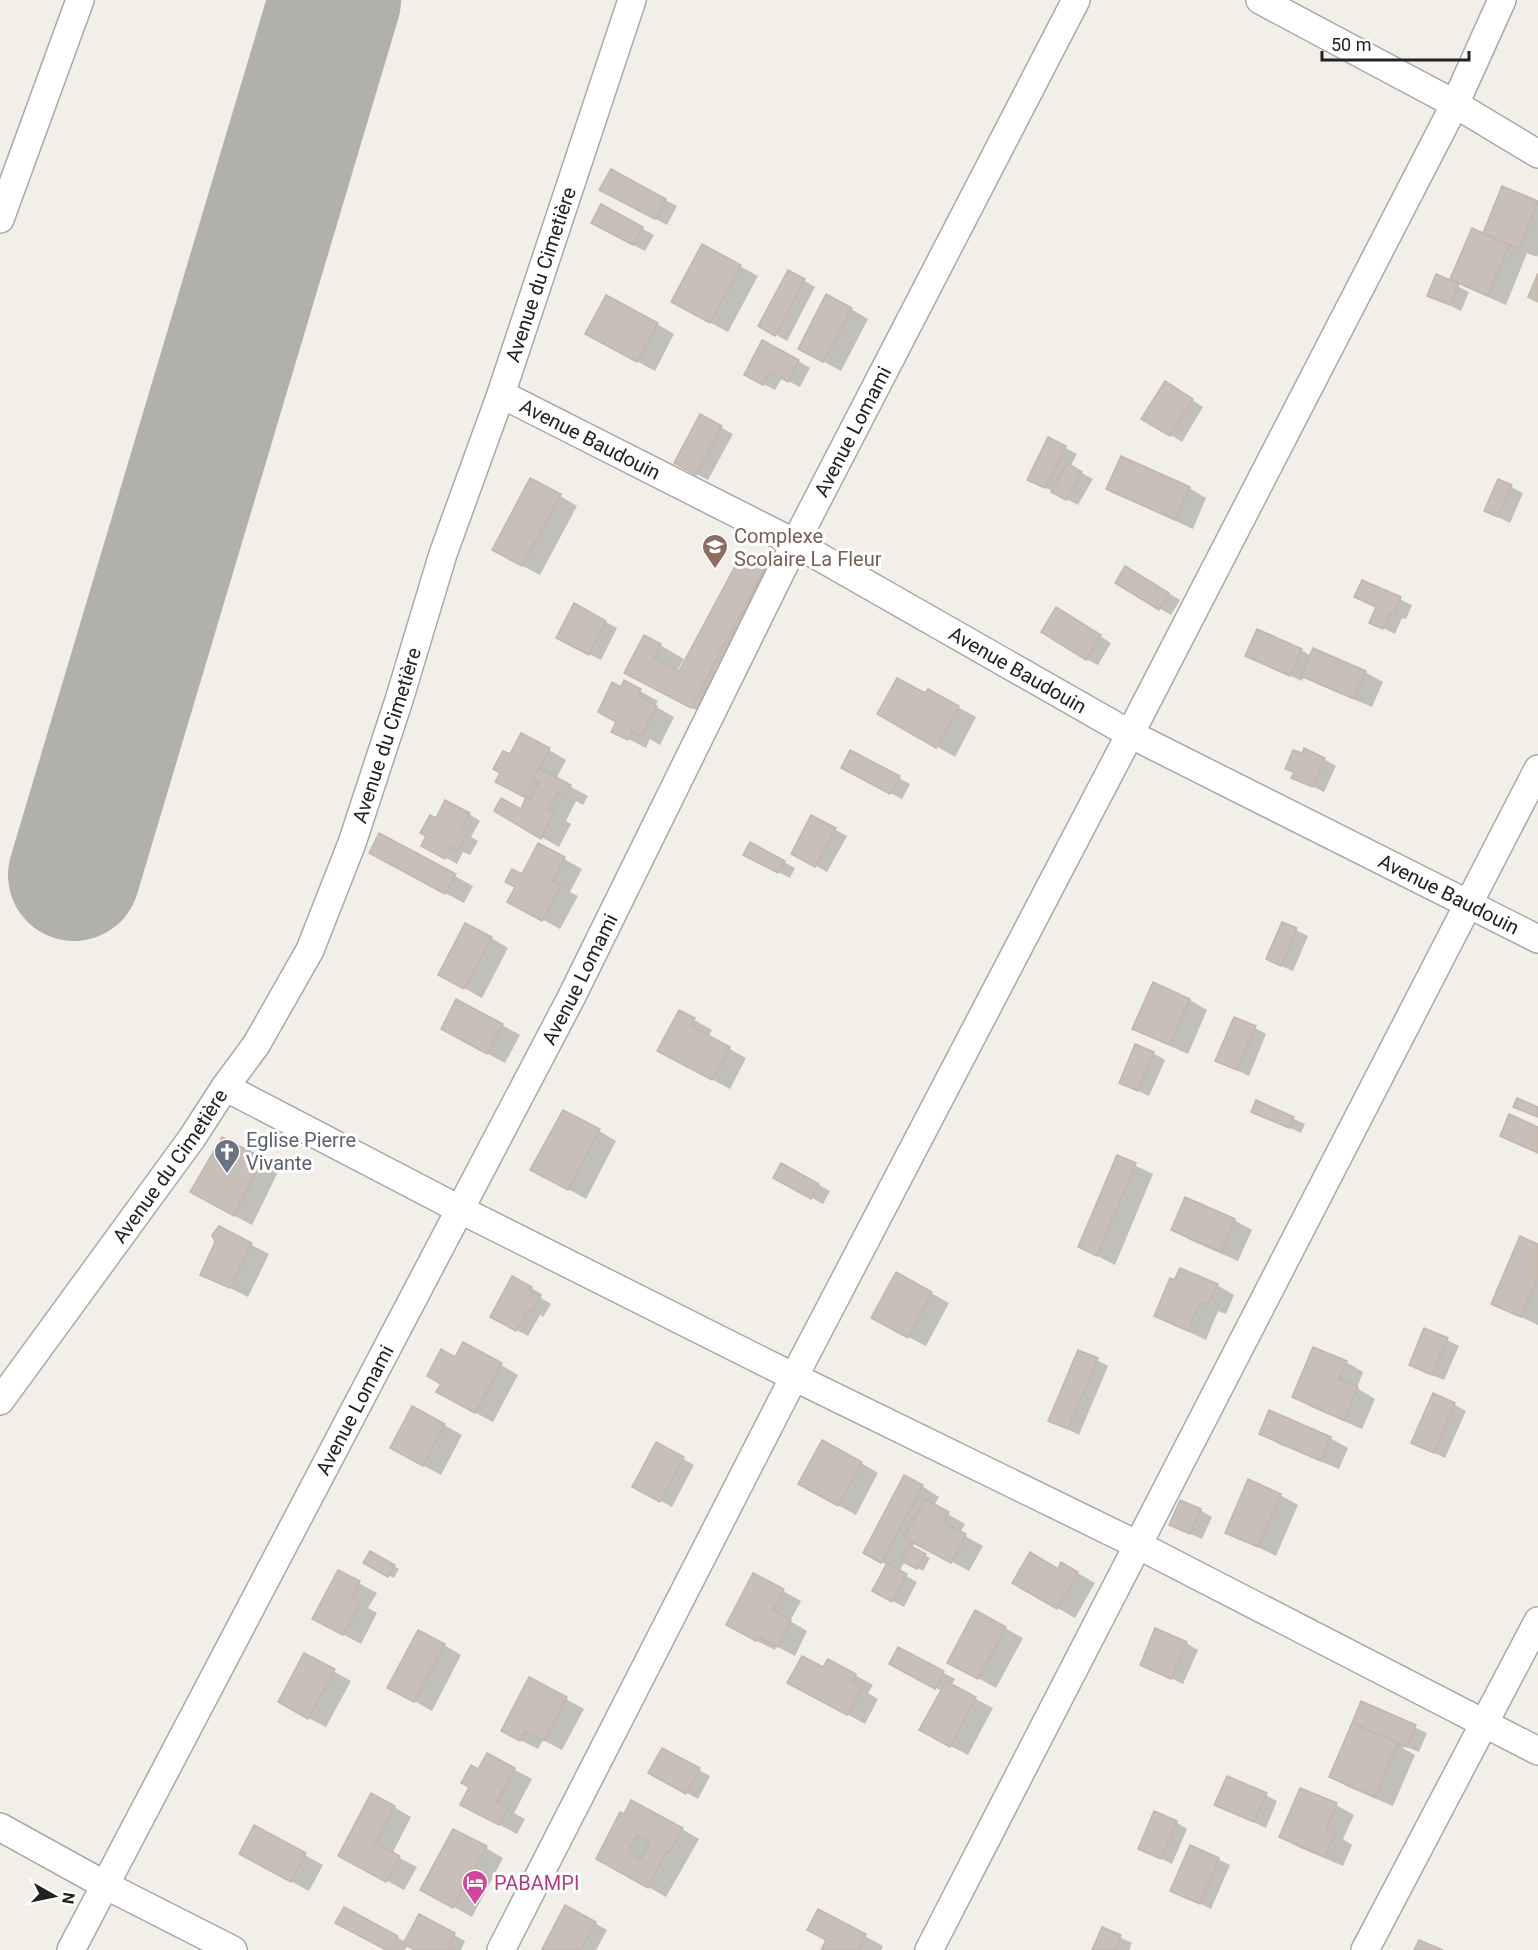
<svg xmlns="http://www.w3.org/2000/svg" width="1538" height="1950" viewBox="0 0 1538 1950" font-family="Roboto,sans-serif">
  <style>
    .shadow { fill: #0003 }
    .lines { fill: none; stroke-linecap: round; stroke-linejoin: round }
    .runway { stroke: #b1b0ac; stroke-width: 132 }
    .building { fill: #c7bfb8; stroke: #c4b6ab; stroke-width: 1.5; fill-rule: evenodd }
    .minor-casing { stroke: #a9a9a9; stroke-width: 30 }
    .minor { stroke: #fff; stroke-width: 27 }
    .labels { text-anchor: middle; stroke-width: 6; stroke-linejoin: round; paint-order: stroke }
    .street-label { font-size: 20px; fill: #222; stroke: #fff }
    .education-label { font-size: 20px; fill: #785e54; stroke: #fff; text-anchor: start }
    .worship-label { font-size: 20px; fill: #5b616d; stroke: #fff; text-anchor: start }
    .hotel-label { font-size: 20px; fill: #b23c85; stroke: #fff; text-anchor: start }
  </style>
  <rect width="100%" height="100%" fill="#f2efe9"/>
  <!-- shadow -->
  <path class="shadow" d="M1503,188L1538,203V255L1537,257L1527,253L1506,305L1465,287L1452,279L1483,235Z
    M613,196L665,200L677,206L667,225Z
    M601,206L654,235L645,251L604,229Z
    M703,246L758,276L728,332L691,312Z
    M789,272L815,287L787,341L760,326Z
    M1437,276L1469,292L1461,311L1429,295Z
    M851,309L868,319L841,371L817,358Z
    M657,324L674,334L655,371L605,344Z
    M798,361L810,368L800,387L782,378L775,390L746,375Z
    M1165,383L1203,407L1182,442L1144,418Z
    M700,416L733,434L708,480L676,463Z
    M1049,439L1077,454L1070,467L1093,479L1078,505L1041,485Z
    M1499,481L1523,493L1510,523L1486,511Z
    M1108,488H1189L1206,498L1193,529L1126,498Z
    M560,496L577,506L540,575L511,560Z
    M741,557L788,583L715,720L626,673L660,645L684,659L677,671L680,673Z
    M1126,568L1180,600L1171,615L1117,583Z
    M1362,582L1412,605L1406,619L1402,618L1395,634L1371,622L1378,608Z
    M575,605L617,628L601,660L570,644Z
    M1068,616L1111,643L1098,665L1086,659Z
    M1301,650L1311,656L1313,650L1365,672L1383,682L1372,707L1320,685L1304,676L1302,681L1247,656Z
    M621,689L640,691L658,701L655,706L674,717L660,745L650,739L646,748L613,731L618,722Z
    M926,695L958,707L976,717L955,757L879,713Z
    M549,750L566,760L556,779L588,796L583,805L576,801L566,821L571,824L559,847L496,811H521L527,798L497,781L510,757Z
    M1324,759L1336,766L1324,792L1293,777Z
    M854,774L899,778L910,784L902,799Z
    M469,814L480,821L471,837L478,841L470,855L463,852L457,864L423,845L436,820Z
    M812,817L847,836L827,872L793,853Z
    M380,835L473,886L464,903L388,863Z
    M539,845L582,869L570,892L578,896L560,929L527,911L523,876Z
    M757,861L784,862L795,868L790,878Z
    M1296,930L1308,936L1293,971L1279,965Z
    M491,938L508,948L482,998L457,984Z
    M1153,984L1190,1000L1207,1010L1188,1054L1152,1038L1134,1028Z
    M680,1012L712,1030L708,1037L746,1058L730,1089L677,1060Z
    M502,1025L520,1035L505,1063L460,1039Z
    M1255,1028L1266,1034L1249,1076L1217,1061Z
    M1153,1053L1165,1060L1149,1096L1121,1083Z
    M1257,1102L1305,1124L1301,1133L1253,1111Z
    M599,1131L616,1141L586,1199L550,1179Z
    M1118,1157L1153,1174L1115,1265L1080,1247Z
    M262,1160L279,1170L252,1225L209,1202Z
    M782,1165L830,1191L823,1204L787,1184Z
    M1234,1220L1252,1230L1238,1261L1190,1240L1173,1230Z
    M219,1228L269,1254L248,1297L202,1274L216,1242Z
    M1538,1246V1325L1493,1303Z
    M896,1274L949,1303L926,1346L891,1328Z
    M513,1278L542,1294L541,1298L551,1304L543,1317L540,1315L528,1336L492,1317Z
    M1217,1285L1234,1295L1226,1314L1218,1311L1206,1340L1156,1316Z
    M1447,1340L1459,1346L1444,1380L1422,1371Z
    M455,1359L501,1365L518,1375L493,1422L455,1402Z
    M1097,1360L1108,1366L1079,1435L1050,1420Z
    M1346,1362L1363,1372L1357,1388L1375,1399L1362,1429L1311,1407L1294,1396Z
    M1454,1404L1466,1411L1445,1458L1413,1443Z
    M444,1425L462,1435L441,1475L409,1458Z
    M1261,1433L1330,1438L1348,1448L1339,1469L1279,1444Z
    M656,1444L694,1465L672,1507L645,1492Z
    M861,1463L878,1473L856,1515L818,1494Z
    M922,1486L939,1497L934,1506L965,1524L960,1533L983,1546L969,1571L915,1542L912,1548L930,1558L923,1571L905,1561L899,1572L917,1582L904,1607L874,1591L887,1565L865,1552Z
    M1280,1495L1298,1505L1276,1556L1227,1532Z
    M1200,1510L1212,1517L1202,1539L1171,1525Z
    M371,1553L399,1569L394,1578L365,1563Z
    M1062,1564L1095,1583L1075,1618L1014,1583L1058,1571Z
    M338,1572L377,1593L368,1608L377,1613L361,1644L331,1628Z
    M783,1591L801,1601L790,1621L807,1631L795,1656L776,1646L775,1650L745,1635Z
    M976,1612L1023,1638L996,1688L967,1672Z
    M1186,1643L1198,1650L1183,1684L1142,1664Z
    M444,1645L461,1655L432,1711L407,1697Z
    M899,1649L955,1679L951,1686L993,1708L968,1755L939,1740L942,1691L902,1670Z
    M305,1655L351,1681L326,1727L297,1712Z
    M824,1669L855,1675L873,1685L868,1693L878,1699L865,1724L807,1692Z
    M530,1679L584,1709L562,1750L543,1740L538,1749L520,1740Z
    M1362,1703L1427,1733L1419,1752L1404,1746L1403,1748L1415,1755L1393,1806L1348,1787L1331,1777Z
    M663,1750L710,1776L698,1799L650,1773Z
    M488,1755L532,1779L514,1813L525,1819L517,1834L479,1814V1771Z
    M1266,1795L1277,1801L1266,1828L1216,1804Z
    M1336,1805L1354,1815L1343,1839L1352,1845L1343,1866L1298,1847L1281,1837Z
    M394,1807L411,1817L392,1854L417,1867L404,1890L358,1865Z
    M621,1814L682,1829L699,1839L666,1897L598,1858Z
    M1176,1822L1187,1829L1172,1864L1139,1848Z
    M255,1828L323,1865L309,1891L259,1864Z
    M486,1848L503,1858L472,1917L438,1898Z
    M1218,1859L1230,1865L1211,1909L1172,1890Z
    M566,1907L607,1930L596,1950H548Z
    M345,1909L406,1942L420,1916L465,1941L461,1950H417L408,1945L405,1950H388Z
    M819,1911L883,1946L881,1950H822L828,1940Z
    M1103,1929L1132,1943L1129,1950H1094Z"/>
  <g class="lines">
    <!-- runway -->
    <path class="runway" d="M74,875L335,0"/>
  </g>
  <!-- building -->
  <path class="building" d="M611,169L666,199L655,219L599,190Z
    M1502,186L1538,201L1519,249L1483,233Z
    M601,204L643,227L633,245L591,223Z
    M1472,228L1509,245L1488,296L1450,279Z
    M702,244L741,265L710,323L671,302Z
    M788,270L805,279L775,336L758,326Z
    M1538,273V302L1528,297Z
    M1436,274L1459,284L1450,305L1427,296Z
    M826,294L852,308L823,362L798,349Z
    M606,295L658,323L637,362L585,334Z
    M762,340L799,360L788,382L770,372L763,385L744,375Z
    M1165,381L1193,399L1170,436L1141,419Z
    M700,414L722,426L696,475L674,463Z
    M1048,437L1066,446L1045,488L1027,480Z
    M1121,456L1190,487L1175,520L1106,489Z
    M1067,463L1082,472L1066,500L1051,492Z
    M530,478L561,494L522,566L492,550Z
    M1498,479L1512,485L1498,517L1484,511Z
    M741,555L765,568L691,708L624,673L644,635L661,644L654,658L679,671Z
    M1125,566L1169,593L1159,610L1115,583Z
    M1362,580L1401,597L1394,614L1390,613L1383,629L1369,623L1376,607L1354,597Z
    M574,603L606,621L589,655L556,638Z
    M1056,607L1101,635L1086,660L1041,632Z
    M1257,629L1302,649L1290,676L1245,656Z
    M1313,648L1366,671L1354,699L1301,676Z
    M897,678L925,693L928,689L959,706L936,748L877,714Z
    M624,680L641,689L638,696L657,706L642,736L632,731L628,740L611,732L616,722L598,712L612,682L621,687Z
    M521,733L550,748L524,797L495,782L500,773L493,769L503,751L510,754Z
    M1304,748L1325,758L1313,787L1291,778L1294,772L1285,769L1293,750L1302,753Z
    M850,750L900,776L890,794L841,768Z
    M539,768L571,785L565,796L558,792L549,809L554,812L541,839L494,811L501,798L521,809L526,797L530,799L539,782L533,779Z
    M445,800L470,813L461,829L467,833L458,850L451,847L445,859L421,846L426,836L420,833L430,815L436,818Z
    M811,815L836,828L815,867L791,854Z
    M379,833L456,874L445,894L369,853Z
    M750,842L785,861L778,873L743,855Z
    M538,843L565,857L553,881L561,885L542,921L507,902L515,887L505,882L512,869L522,874Z
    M1282,922L1297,928L1281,966L1266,959Z
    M465,923L492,937L464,989L438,975Z
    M1153,982L1190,999L1170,1045L1132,1029Z
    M456,999L503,1024L487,1054L441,1029Z
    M679,1010L695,1018L691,1026L730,1047L712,1080L657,1051Z
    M1234,1017L1256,1026L1237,1070L1215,1061Z
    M1135,1044L1154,1052L1138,1091L1119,1083Z
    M1517,1098L1538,1107V1117L1513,1107Z
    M1256,1100L1294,1117L1289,1128L1251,1112Z
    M563,1110L600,1129L568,1190L530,1170Z
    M1509,1114L1538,1127V1153L1500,1136Z
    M222,1137L263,1158L234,1216L190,1192Z
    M1117,1155L1136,1163L1097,1256L1078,1247Z
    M781,1163L819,1184L811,1199L773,1178Z
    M1185,1197L1235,1219L1221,1252L1171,1230Z
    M219,1226L252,1243L230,1288L200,1275L215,1242L212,1235Z
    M1520,1236L1538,1244V1277L1521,1317L1491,1304Z
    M1180,1268L1218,1284L1208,1305L1200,1302L1188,1331L1154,1316L1170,1278L1174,1280Z
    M896,1272L932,1292L908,1338L871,1318Z
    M512,1276L532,1287L530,1290L540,1296L532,1312L528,1310L516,1331L490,1317Z
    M1424,1328L1448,1338L1432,1375L1409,1365Z
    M463,1342L502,1363L475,1413L436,1392L441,1384L427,1376L441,1349L455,1357Z
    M1313,1347L1347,1361L1339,1379L1358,1387L1344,1420L1292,1397Z
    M1078,1350L1098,1358L1068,1429L1048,1421Z
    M1433,1393L1455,1403L1434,1453L1411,1443Z
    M412,1406L445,1424L423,1466L390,1448Z
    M1269,1410L1331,1437L1321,1461L1259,1434Z
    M822,1440L862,1462L838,1506L798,1484Z
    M656,1442L684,1457L660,1502L632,1487Z
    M904,1475L923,1485L881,1563L863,1553Z
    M1248,1479L1281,1494L1258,1547L1225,1533Z
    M925,1499L949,1512L943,1522L966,1534L951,1563L904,1538Z
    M1180,1500L1201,1509L1190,1534L1169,1525Z
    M909,1545L926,1554L917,1569L901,1561Z
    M370,1551L395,1565L388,1577L363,1563Z
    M1030,1552L1058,1569L1061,1562L1078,1572L1057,1609L1012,1583Z
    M887,1563L907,1574L892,1602L872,1591Z
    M338,1570L360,1581L352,1597L360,1602L343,1635L312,1619Z
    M753,1573L784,1589L773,1610L791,1620L777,1647L758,1637L756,1641L726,1625Z
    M975,1610L1006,1627L978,1679L947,1663Z
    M1155,1628L1187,1642L1171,1679L1140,1665Z
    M418,1630L445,1644L414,1702L387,1688Z
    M898,1647L944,1671L935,1689L889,1664Z
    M304,1653L335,1669L308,1719L278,1702Z
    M802,1656L823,1667L828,1659L856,1674L852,1682L862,1688L847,1715L787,1683Z
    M529,1677L567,1697L544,1741L525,1731L520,1741L501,1731Z
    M946,1681L976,1697L950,1747L919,1730Z
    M1361,1701L1416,1725L1407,1747L1352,1723Z
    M1352,1723L1398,1743L1375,1797L1329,1777Z
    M662,1748L700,1768L686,1794L648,1773Z
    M487,1753L515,1768L497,1802L508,1808L499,1825L460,1805L469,1787L461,1783L471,1765L478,1769Z
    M1227,1776L1267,1793L1254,1822L1214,1805Z
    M1300,1788L1337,1803L1326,1829L1335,1833L1325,1857L1279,1837Z
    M371,1793L395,1806L375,1843L400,1856L386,1882L338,1856Z
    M631,1800L683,1828L670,1852L667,1851L648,1888L596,1859L620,1812L624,1814ZM637,1835L650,1842L641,1859L628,1852Z
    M1154,1811L1177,1821L1161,1859L1138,1849Z
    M254,1825L306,1853L291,1882L239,1854Z
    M453,1829L487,1846L453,1908L420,1890Z
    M1190,1845L1219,1858L1200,1904L1170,1891Z
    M565,1905L596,1922L581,1950H545L542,1949Z
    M344,1907L398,1936L390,1950H386L335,1923Z
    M818,1909L866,1934L858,1950H821L826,1940L807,1930Z
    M419,1914L455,1933L448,1946L455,1950H415L403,1944Z
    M1102,1927L1121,1935L1115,1950H1092Z
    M1419,1940L1443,1950H1414Z"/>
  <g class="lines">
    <defs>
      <g id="minor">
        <path d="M1260,0L1455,104L1538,154"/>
        <path d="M0,219L80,0"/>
        <path id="s1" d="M501,394L795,543L1130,734L1538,939"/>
        <path d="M225,1087L461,1210L794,1377L1138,1545L1538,1751"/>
        <path id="s2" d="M0,1401L192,1138L225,1087L256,1045L310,950L352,843L399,700L443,554L501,394L632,0"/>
        <path d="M0,1827L105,1885L233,1950"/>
        <path id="s3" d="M71,1950L571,998L795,543L1076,0"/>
        <path d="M501,1950L794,1377L1130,734L1455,104L1502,0"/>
        <path d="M929,1950L1538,769"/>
        <path d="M1365,1950L1538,1621"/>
      </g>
    </defs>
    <!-- minor casing -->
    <use href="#minor" class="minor-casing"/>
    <!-- minor -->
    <use href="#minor" class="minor"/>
  </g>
  <!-- icons -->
  <defs>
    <symbol id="school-pin" viewBox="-11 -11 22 30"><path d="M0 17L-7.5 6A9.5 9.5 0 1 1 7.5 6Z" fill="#8d6e63" stroke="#fff"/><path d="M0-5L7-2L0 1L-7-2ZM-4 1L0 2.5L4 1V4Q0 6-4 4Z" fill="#fff"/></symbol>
    <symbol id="church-pin" viewBox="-11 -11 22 30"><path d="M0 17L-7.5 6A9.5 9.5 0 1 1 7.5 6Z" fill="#6b7280" stroke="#fff"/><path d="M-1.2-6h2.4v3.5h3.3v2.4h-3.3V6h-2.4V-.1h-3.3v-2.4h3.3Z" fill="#fff"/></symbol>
    <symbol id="hotel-pin" viewBox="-11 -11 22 30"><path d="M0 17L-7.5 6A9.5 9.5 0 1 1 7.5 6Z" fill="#d1479c" stroke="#fff"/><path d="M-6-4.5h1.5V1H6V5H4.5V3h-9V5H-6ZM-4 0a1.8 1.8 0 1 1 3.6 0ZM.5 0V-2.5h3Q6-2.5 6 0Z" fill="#fff"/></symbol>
  </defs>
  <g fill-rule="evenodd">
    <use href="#school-pin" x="700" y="532" width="30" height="40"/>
    <use href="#church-pin" x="212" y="1137" width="30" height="40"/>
    <use href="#hotel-pin" x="460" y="1868" width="30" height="40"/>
  </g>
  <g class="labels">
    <!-- street labels -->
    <g class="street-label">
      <text dy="7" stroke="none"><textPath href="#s2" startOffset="1262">Avenue du Cimetière</textPath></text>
      <text dy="7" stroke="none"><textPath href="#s3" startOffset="1708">Avenue Lomami</textPath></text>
      <text dy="7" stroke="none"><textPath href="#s1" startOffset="100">Avenue Baudouin</textPath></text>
      <text dy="7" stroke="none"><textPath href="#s1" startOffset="586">Avenue Baudouin</textPath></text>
      <text dy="7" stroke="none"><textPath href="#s2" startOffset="776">Avenue du Cimetière</textPath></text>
      <text dy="7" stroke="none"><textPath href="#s1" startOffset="1072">Avenue Baudouin</textPath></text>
      <text dy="7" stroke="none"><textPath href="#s3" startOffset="1096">Avenue Lomami</textPath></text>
      <text dy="7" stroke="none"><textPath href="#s2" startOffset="290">Avenue du Cimetière</textPath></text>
      <text dy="7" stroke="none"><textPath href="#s3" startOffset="610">Avenue Lomami</textPath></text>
    </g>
    <!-- education labels -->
    <g class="education-label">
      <text x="734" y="543">Complexe<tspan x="734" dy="23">Scolaire La Fleur</tspan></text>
    </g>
    <!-- worship labels -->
    <g class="worship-label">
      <text x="246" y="1147">Eglise Pierre<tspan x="246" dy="23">Vivante</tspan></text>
    </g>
    <!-- hotel labels -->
    <g class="hotel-label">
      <text x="494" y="1890">PABAMPI</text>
    </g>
  </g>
  <!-- north arrow -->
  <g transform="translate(54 1896) rotate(99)" stroke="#ffffff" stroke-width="4.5" paint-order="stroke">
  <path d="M0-4.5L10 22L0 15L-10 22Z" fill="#222222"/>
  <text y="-9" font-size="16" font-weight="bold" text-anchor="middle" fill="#222222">N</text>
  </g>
  <!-- scale -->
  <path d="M1322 51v9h147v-9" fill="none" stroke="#222222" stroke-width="3"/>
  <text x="1331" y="51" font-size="18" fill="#222222" stroke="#ffffff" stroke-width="4.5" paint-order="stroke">50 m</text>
</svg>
